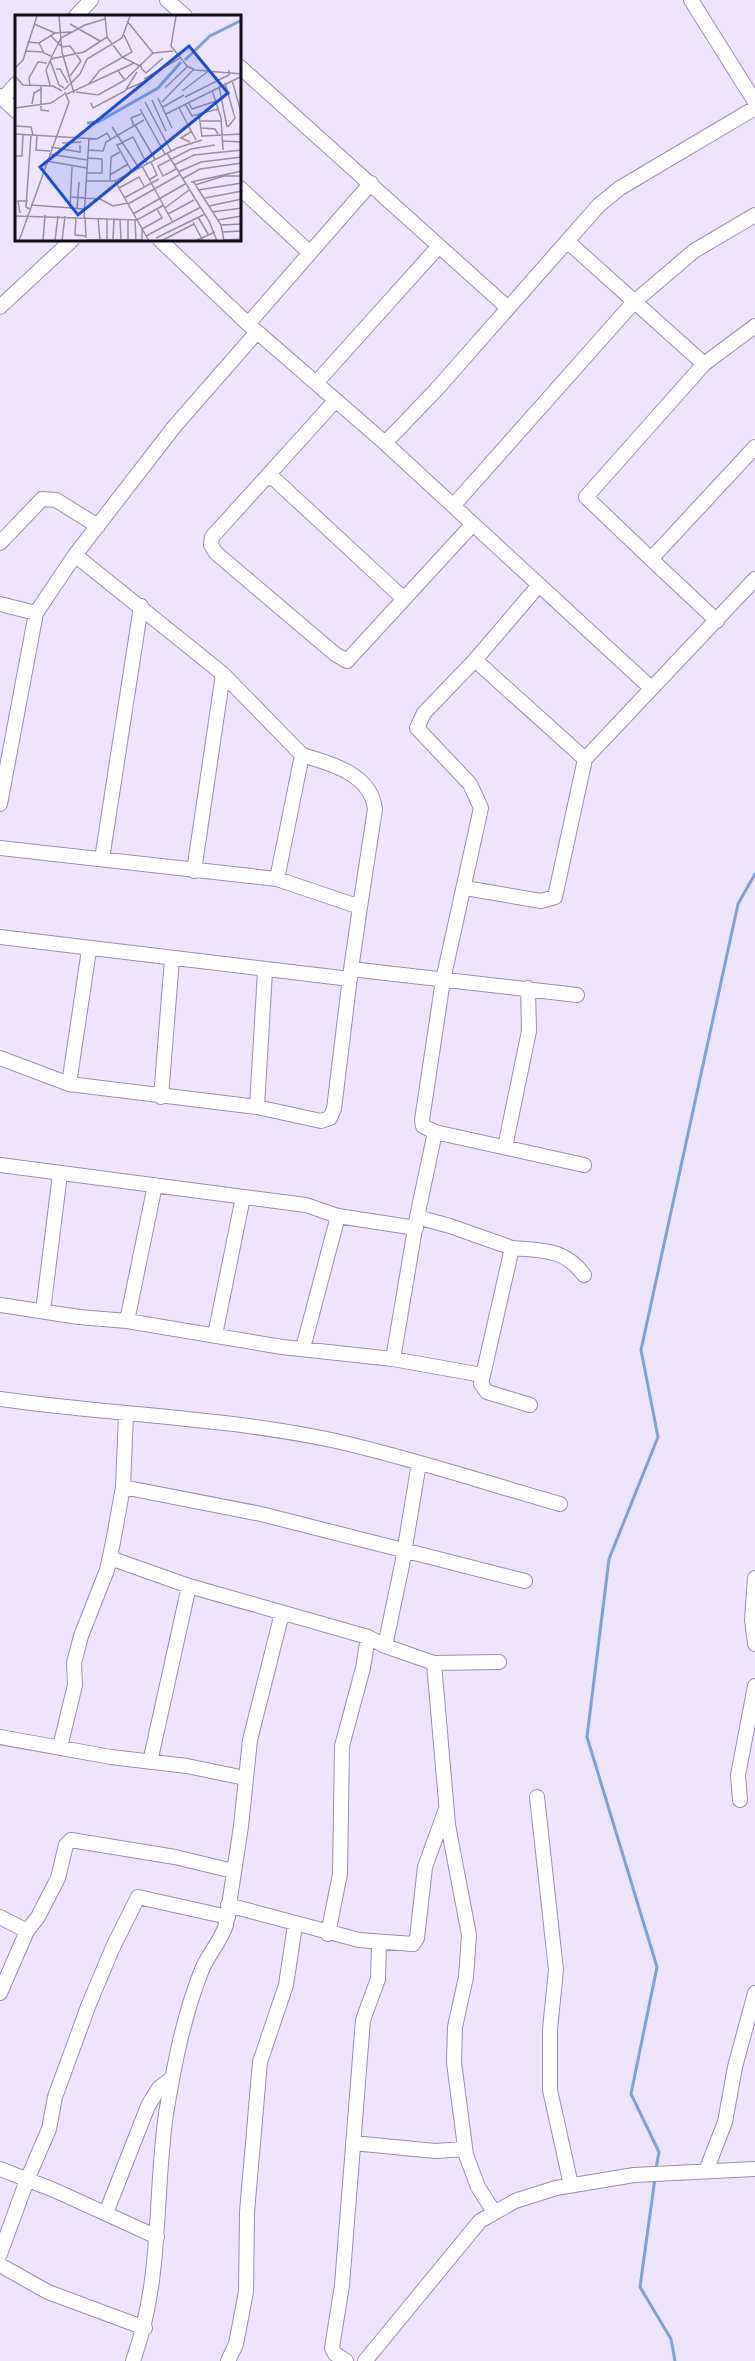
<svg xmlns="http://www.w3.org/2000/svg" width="755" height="2361" viewBox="0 0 755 2361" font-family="'Titillium Web',sans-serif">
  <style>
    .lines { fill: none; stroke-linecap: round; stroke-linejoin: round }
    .stream { stroke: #7fa1d9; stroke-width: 3 }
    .minor-casing { stroke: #9a90a8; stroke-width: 16 }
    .minor { stroke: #fff; stroke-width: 14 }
    .inset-river { fill: none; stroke: #7fa1d9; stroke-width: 3 }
    .inset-road { fill: none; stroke: #978ea2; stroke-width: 1.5 }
    .view { fill: #1d4ed8; fill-opacity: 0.15; stroke: #1d4ed8; stroke-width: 3 }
    .inset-edge { fill: none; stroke: #120e17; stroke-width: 3 }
  </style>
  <rect width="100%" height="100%" fill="#efe4ff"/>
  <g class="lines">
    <!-- stream -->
    <path class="stream" d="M656,2169L659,2152L631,2094L657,1967L587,1737L609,1559L658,1437L641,1350L738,904L755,874
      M655,2178L640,2287L671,2339L675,2361"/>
    <defs>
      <path id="minor" d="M167,0L185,16
        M691,0L755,102
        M76,16L91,0
        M240,67L508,308
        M0,96L16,111
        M3,99L16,84
        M240,188L310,253
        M160,240L248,324L385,443L651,688
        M567,241L704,364
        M0,307L72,240
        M248,324L371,183
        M316,383L439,246
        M335,401L212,537L211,545L216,553L335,654L347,661L472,525
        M385,443L436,390L599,205L620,188L755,108
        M270,475L404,599
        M453,506L633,303L694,251L755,215
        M0,543L42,499L56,500L98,526
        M75,555L223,674L302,755L277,879
        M651,559L586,497L704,364L755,326
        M539,585L475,660L424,713L417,728L470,784L481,808L443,980L422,1120L423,1126L435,1132L584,1165
        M0,604L36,613
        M717,621L651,559L755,447
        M475,660L585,759
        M302,755C330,763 371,774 375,809L360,907
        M0,804L36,613L75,555L174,427L257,332
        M0,848L277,879L360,907L351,969
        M102,859L141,606
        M194,871L223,674
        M465,888L541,901L555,897L585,759L755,579
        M0,937L350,979
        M0,1058L69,1084L257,1107L321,1121L330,1118L334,1109L351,969L577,995
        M69,1084L89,950
        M161,1097L172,959
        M257,1107L265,971
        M505,1147L529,1031L528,988
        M0,1165L306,1205L338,1216L416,1228
        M417,1217L450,1226L512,1248L481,1384L487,1392L530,1405
        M512,1248C543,1251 564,1248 584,1275
        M0,1305L79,1317L127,1321L282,1347L393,1359L482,1375
        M43,1311L60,1174
        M127,1321L155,1185
        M215,1335L243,1197
        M303,1348L338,1216
        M393,1359L417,1217L435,1132
        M0,1399C111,1415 225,1417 336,1441C411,1458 486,1483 560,1504
        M123,1487L261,1514L525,1581
        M110,1558L189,1586L368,1637L385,1646L434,1663L499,1662
        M755,1578L752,1620L755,1644
        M385,1646L402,1565L419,1463
        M434,1663L448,1825L469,1935L466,1977L455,2027L454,2062L466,2155L478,2187L494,2212
        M0,1737L111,1757L187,1766L245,1778
        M60,1747L75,1685L74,1663L81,1636L107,1570L113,1542L123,1487L126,1414
        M150,1762L189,1586
        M537,1797L556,1970L550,2029V2090L571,2185
        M740,1800L738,1775L755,1686
        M228,1905L359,1940L413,1944L417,1938L425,1867L446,1809
        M0,1917L27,1931
        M328,1934L340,1874L342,1746L363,1668L368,1637
        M0,1993L27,1931L38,1917L58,1878L66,1845L71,1840L175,1857L233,1871
        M353,2143L435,2151L465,2149
        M0,2169L54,2190L157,2237
        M706,2171L725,2122L735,2067L755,1993
        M106,2213L148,2106L159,2088L172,2078
        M0,2254L27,2180L49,2129L55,2097L89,2004L113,1947L138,1897L228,1917
        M0,2265L48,2292L145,2328
        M133,2361C163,2277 154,2199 166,2114C174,2066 183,2018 201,1972C207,1955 219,1945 226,1925L241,1826L250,1740L282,1613
        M228,2361L236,2344L246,2292L247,2212L260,2062L286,1985L295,1925
        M346,2361L335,2354L332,2348L342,2285L363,2020L378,1979L379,1942
        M365,2361L480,2221L515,2201L556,2188L634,2175L755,2169"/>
    </defs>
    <!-- minor casing -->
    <use href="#minor" class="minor-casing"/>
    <!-- minor -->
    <use href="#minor" class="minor"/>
  </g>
  <!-- overview -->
  <g transform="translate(15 15)">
    <rect width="226" height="226" fill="#efe4ff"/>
    <path class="inset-river" d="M170,45L195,21L227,5M72,108L83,107L143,73L166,47"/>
    <path class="inset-road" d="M44,1L47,37L59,78M90,1L92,22L107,42L127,52M161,1L156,31L172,51L180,55L227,59M112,6L138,38M19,9L40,18M55,9L85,26M36,21L47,32L55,31L66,46M12,27L24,28L40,18L56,17M24,28L29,38L36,41M10,36L28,37M36,43L46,23L70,10L90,4M35,45L44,70L49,73M0,53L8,45L22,1M126,53L131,58L148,43M41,54H45L53,68M0,61L8,70L38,71L47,76M55,61L66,46M129,64L165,43M110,65L138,38L158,36M217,65L227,101M210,68L220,103L213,112M74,69L119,48M35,70L31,55L36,44L69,37L92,22M15,71L14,63L23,47L32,48M26,71V95L34,96M204,71L212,112M150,73L173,51M112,74L133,65M49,75L65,59L72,44L107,23L115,1M197,75L206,103L208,135M167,76L195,55M61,77L83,80L110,65L103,56M52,79L74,69L85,55L117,37L109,20M170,82L214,60V55M143,83L157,113M137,85L151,116M130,87L156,136M147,87L178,55M173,87L177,94L207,84M76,88L78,93L110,76L122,57M17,89L19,78L26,74M170,89L177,101L203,94M148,92L169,80M0,93L36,88L51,78M164,93L181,125M125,94L150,139M151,99L227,61M184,99L187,122M186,106H206M120,110L140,144M0,111L16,112L18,120M119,111L116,103L126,99M97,112L124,153M187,113L200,114L203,119M0,119L82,124L92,118L96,125M22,120L21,135L35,136M187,121L227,119M208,126L227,127M108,127L118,122L132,149M175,127L166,123L177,116M47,128L66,127M107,128L102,130L117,157M36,132L65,137V130M73,135L88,136L91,127L129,105M152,138L194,206L202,226M34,139L72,145M0,141H7L8,119M31,146L72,153M159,150L179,140L227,135M127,151L157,206M161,154L148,161L143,151L176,134L200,130M163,157L186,147L227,142M72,158H87V144L72,143M95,160L113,149M167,164L185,154L227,148M134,165L142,160L136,147M71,166H100L162,133L187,125M95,166L96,142L105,137M100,166L134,226M178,166L206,210L209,226M176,167L227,156M180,170L209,161H227M104,173L124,162L129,171M183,175L227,168M55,182L85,184L98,191L113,188M109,183L144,164M190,183L227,176M113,189L164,160M16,190L70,194M194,191L227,184M150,193L174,175M15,194L11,192L16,120M55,194L57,152M62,194L64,167M197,197L227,193M5,198L3,186H13M118,199L170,169M153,199L179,185M0,201L122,205L149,190M61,202L60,220L71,221M69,202L74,123M70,202L71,223M183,202L193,219M83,203L85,225M105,204L106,225M113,204V225M120,205L121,226M202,205L227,201M178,207L188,226M206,210L227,209M208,217L227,216M131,221L186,192M141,223L190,199M71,225H127M92,225V203M98,225L99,204M209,225L227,224M4,226L54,87L50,77M28,226L30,200M40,226L43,201M47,226L50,201M127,226V214L147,203L142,194M146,226L179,209M180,226L200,217"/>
    <path class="view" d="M174,31L213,78L63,200L25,152Z"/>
    <rect width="226" height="226" class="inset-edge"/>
  </g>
</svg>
